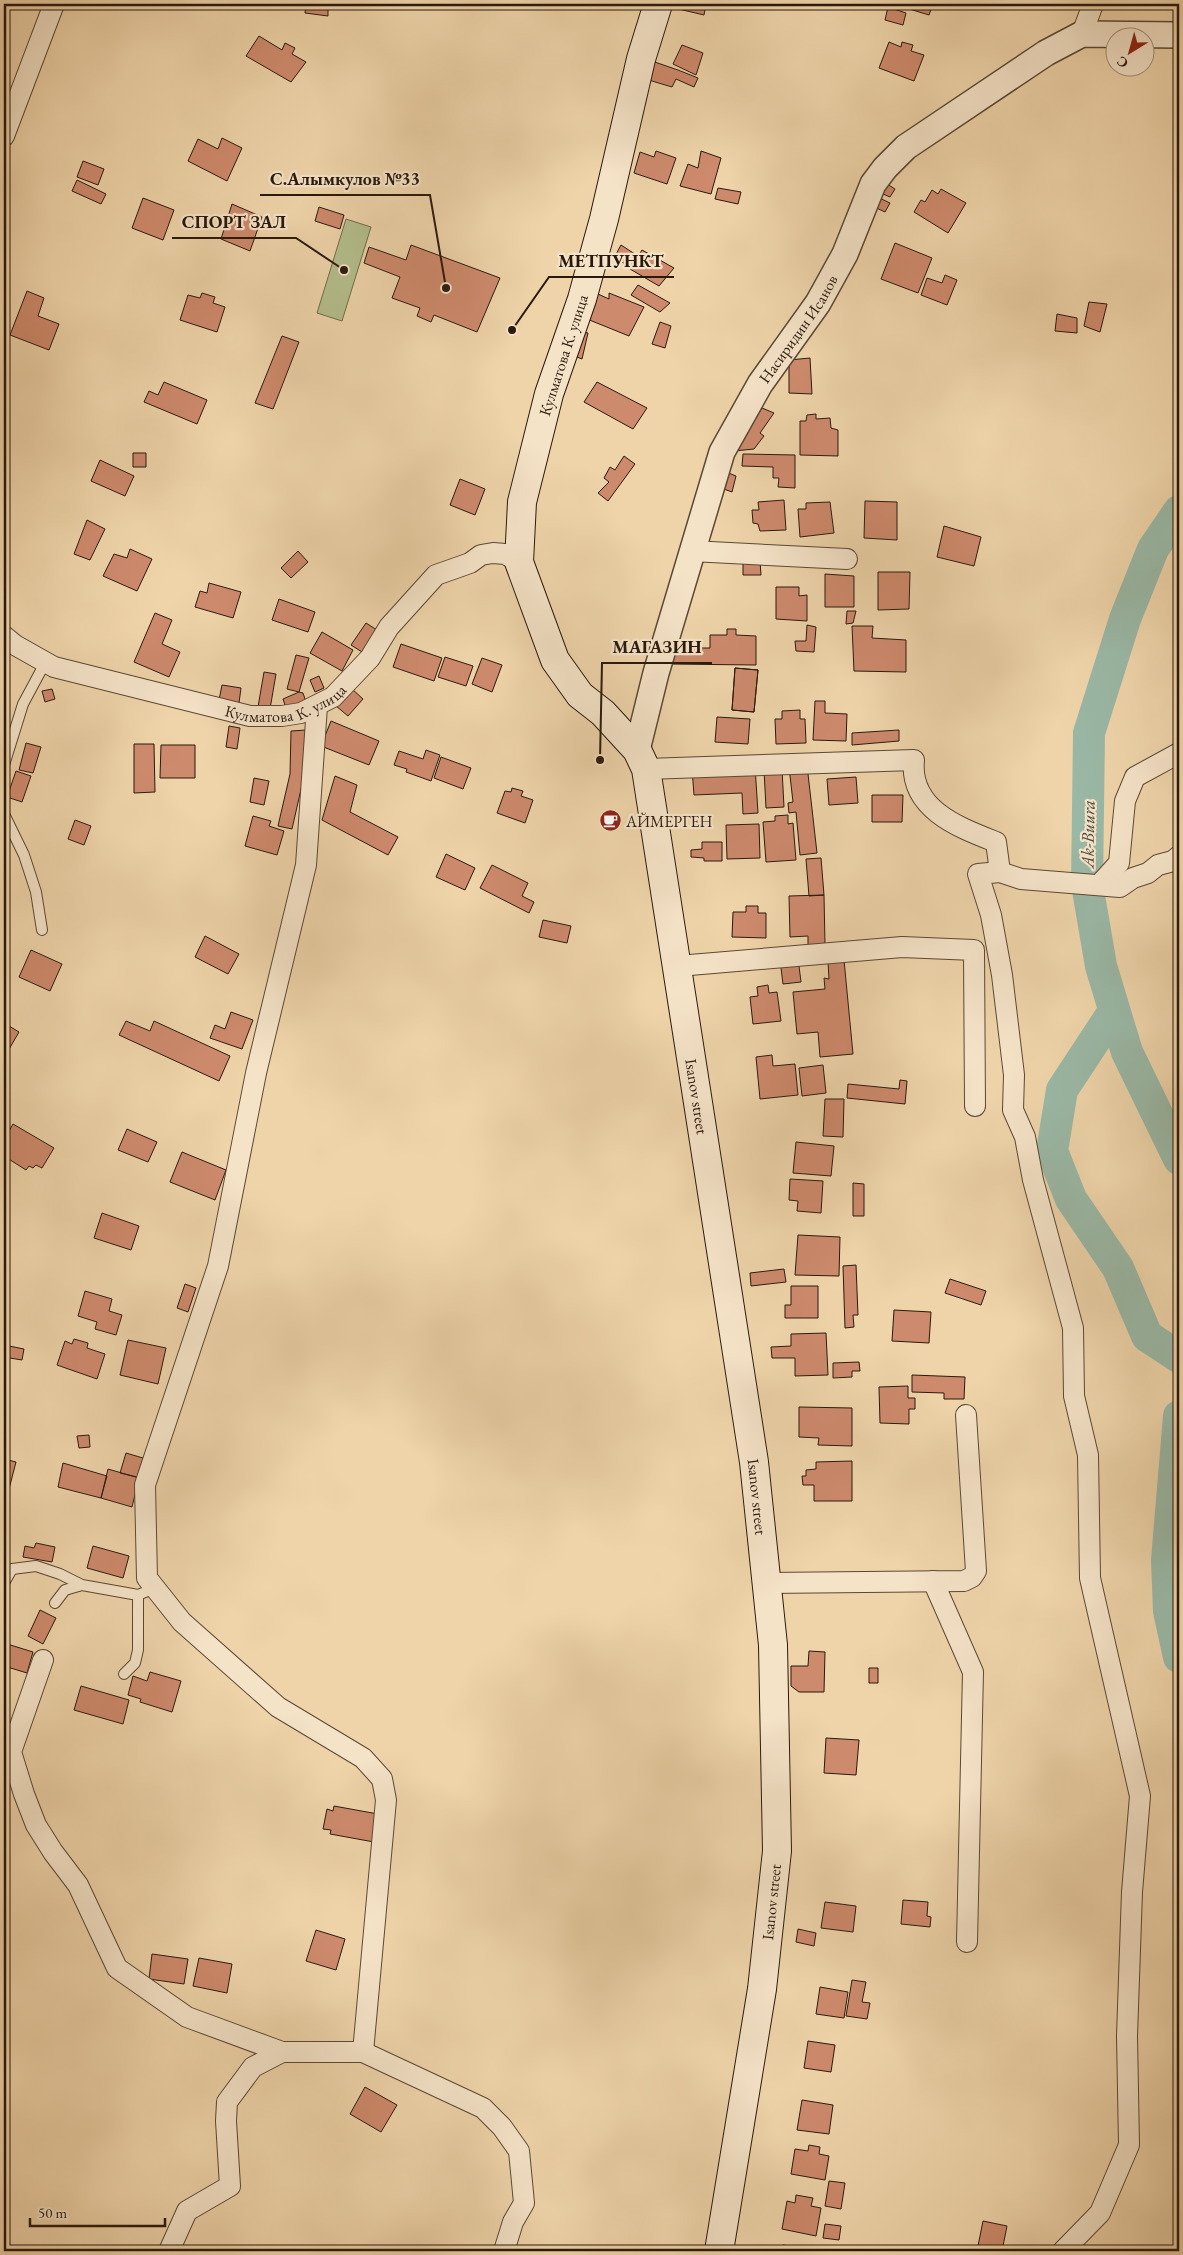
<svg xmlns="http://www.w3.org/2000/svg" width="1183" height="2255" viewBox="0 0 1183 2255" font-family="'EB Garamond',serif">
  <style>
    .green { fill: #b4be8d; stroke: #6e6c4c }
    .lines { fill: none; stroke-linecap: round; stroke-linejoin: round }
    .river { stroke: #9ab8a6; stroke-width: 32 }
    .building { fill: #ce8a6d; stroke: #29190c }
    .service-casing { stroke: #5a4834; stroke-width: 12 }
    .minor-casing { stroke: #5a4834; stroke-width: 22 }
    .tertiary-casing { stroke: #5a4834; stroke-width: 28 }
    .secondary-casing { stroke: #29190c; stroke-width: 30 }
    .service { stroke: #f5e3c8; stroke-width: 10 }
    .minor { stroke: #f5e3c8; stroke-width: 20 }
    .tertiary { stroke: #f5e3c8; stroke-width: 25 }
    .secondary { stroke: #f5e3c8; stroke-width: 28 }
    .labels { text-anchor: middle; stroke-width: 4.5; stroke-linejoin: round; paint-order: stroke }
    .street-label { font-size: 16px; fill: #29190c; stroke: #f5e3c8 }
    .poi-label { font-size: 16px; fill: #29190c; stroke: #f5e3c8; text-anchor: start }
    .water-label { font-size: 18px; font-style: italic; fill: #4b493a; stroke: #f5e3c8 }
    .leader { fill: none; stroke: #29190c; stroke-width: 2 }
    .callout-dot { fill: #29190c; stroke: #f5e3c8; stroke-width: 2 }
    .callout-label { font-size: 18px; text-anchor: middle; font-weight: bold; fill: #29190c; stroke: #f5e3c8; stroke-width: 4.5; stroke-linejoin: round; paint-order: stroke }
  </style>
  <rect width="100%" height="100%" fill="#efd4aa"/>
  <filter id="stains"><feTurbulence type="fractalNoise" baseFrequency=".004" numOctaves="4"/><feColorMatrix values="0 0 0 0 .2 0 0 0 0 .09 0 0 0 0 .02 0 0 0 .5 -.17"/></filter>
  <radialGradient id="worn" r=".72"><stop offset=".6" stop-color="#630" stop-opacity="0"/><stop offset="1" stop-color="#630" stop-opacity=".3"/></radialGradient>
  <!-- green -->
  <path class="green" d="M346,219L371,227L342,321L317,313Z"/>
  <g class="lines">
    <!-- river -->
    <path class="river" d="M1179,511L1153,549L1125,619L1089,733L1087,884L1101,966L1127,1052L1179,1159
      M1114,1011L1062,1090L1052,1151L1071,1199L1118,1268L1147,1336L1179,1357
      M1179,1416L1167,1560L1169,1611L1179,1657"/>
  </g>
  <!-- building -->
  <path class="building" d="M306,4H328V16L305,13Z
    M670,4H706L704,15L670,7Z
    M907,4H933L929,15L906,8Z
    M888,7L906,13L903,25L885,20Z
    M259,36L282,50L285,43L295,48L292,54L306,62L291,82L246,56Z
    M889,42L901,47L902,42L913,45L911,51L924,55L914,81L879,68Z
    M682,45L703,53L696,75L673,64Z
    M646,59L678,70L698,78L694,87L676,79L672,87L642,78Z
    M222,138L242,148L227,181L188,161L198,139L218,149Z
    M656,151L676,158L667,184L634,173L640,152L654,157Z
    M701,151L721,158L711,194L680,186L688,164L698,168Z
    M83,161L104,169L98,185L77,177Z
    M77,180L106,194L101,204L72,191Z
    M884,182L895,189L890,197L876,191Z
    M718,188L741,192L738,204L715,199Z
    M941,189L966,203L948,233L914,212L921,200L925,202L932,190L938,194Z
    M871,194L890,203L885,212L866,203Z
    M143,198L174,210L163,240L132,228Z
    M232,204L262,217L250,251L221,239Z
    M319,207L344,215L340,229L315,221Z
    M895,243L932,258L918,293L881,279Z
    M411,245L500,278L477,332L434,315L431,322L417,316L420,308L392,298L400,277L364,263L369,247L406,260Z
    M621,245L638,256L631,267L614,258Z
    M642,250L674,268L659,286L630,269Z
    M945,275L957,280L947,305L921,295L927,278L942,283Z
    M638,285L670,303L660,312L631,295Z
    M589,290L609,299V293L644,307L629,336L582,317Z
    M27,291L44,298L38,316L59,324L49,350L10,335Z
    M202,293L215,297L213,303L225,307L217,332L180,320L188,295L200,298Z
    M1089,302L1107,304L1100,332L1084,326Z
    M1057,314L1077,318V333L1055,331Z
    M660,322L671,326L665,348L652,344Z
    M577,331L588,333L582,359L572,355Z
    M282,336L299,342L273,409L255,403Z
    M810,358L812,394L789,393V360Z
    M164,382L207,400L197,424L144,402L149,391L158,395Z
    M597,382L647,408L633,429L584,402Z
    M762,408L774,413L760,433L764,436L754,449L734,451Z
    M816,414V419L830,418L831,428L838,430V456L800,455V421H806L807,415Z
    M133,453H146V467H133Z
    M743,454L795,455V488L778,487L779,478H773V467L742,466Z
    M624,456L635,464L608,501L598,493L609,482L604,478L610,467L615,470Z
    M100,460L134,476L125,496L91,481Z
    M726,472L736,476L732,492L721,488Z
    M460,479L485,489L475,515L450,505Z
    M784,500L786,530L760,531L758,524L753,523L752,510H759L758,502Z
    M865,501L897,502V540L864,538Z
    M830,502L834,533L800,537L798,509H806V503Z
    M87,520L105,529L90,560L74,554Z
    M944,526L981,537L974,566L937,557Z
    M130,549L152,559L137,591L103,576L114,554L127,558Z
    M298,551L308,562L291,578L281,568Z
    M743,560L760,561L761,575H743Z
    M878,572H910L909,609L878,610Z
    M825,574L854,576V607H825Z
    M209,583L241,592L233,618L195,607L200,591L207,593Z
    M776,587H799V596L807,595V621L776,619Z
    M279,599L315,612L308,632L272,620Z
    M847,611H856L853,623L846,624Z
    M155,613L172,620L162,644L180,652L169,677L134,662Z
    M366,623L377,630L362,652L351,645Z
    M807,625L816,627L814,652L796,651L795,641H806Z
    M852,626H873L872,638L906,640V672L854,671Z
    M727,629H736V635L756,636V665L670,664L671,648H710V635H727Z
    M322,632L353,650L342,671L310,653Z
    M401,644L442,658L434,681L393,667Z
    M296,655L309,658L299,692L287,689Z
    M445,657L473,666L466,686L438,677Z
    M482,658L502,665L492,692L472,684Z
    M735,668L758,670L754,712L732,710Z
    M735,668L758,670L754,712L732,710Z
    M264,672L276,674L270,709L258,707Z
    M319,676L324,688L315,692L310,680Z
    M222,685L241,688L239,703L219,700Z
    M351,688L363,699L348,716L336,706Z
    M52,689L55,699L45,702L42,691Z
    M299,692L303,693L306,702L286,708L283,699Z
    M815,701H825V713L847,714L846,741L813,740Z
    M800,710V719H805L806,743L776,744L775,719H782V711Z
    M717,717L750,719L748,744L715,742Z
    M331,721L379,741L369,765L321,746Z
    M229,726L240,728L237,749L226,747Z
    M306,730L304,776L292,829L278,826L290,774L291,731Z
    M899,730V741L852,745V733Z
    M26,743L41,747L33,773L19,770Z
    M134,744H154L155,792L134,793Z
    M161,745H195V778H160Z
    M426,750L440,755L431,781L406,772L407,769L394,765L399,751L423,759Z
    M441,757L471,768L463,789L434,778Z
    M807,765L817,853L800,855L796,812L789,813L788,803L793,802L789,767Z
    M755,766L758,813L743,814L742,793L694,795L692,769Z
    M782,769L784,807L766,808L764,770Z
    M16,771L31,776L22,802L7,797Z
    M335,776L357,785L350,812L398,837L388,855L322,820Z
    M856,777L858,803L829,805L827,779Z
    M254,778L269,781L264,805L250,802Z
    M512,788L523,791L521,796L533,800L525,823L497,813L505,791L511,792Z
    M872,795H903L902,822H872Z
    M788,815V824L793,823L796,860L766,862L763,822L775,821V816Z
    M253,816L271,821L269,826L284,831L277,855L245,846Z
    M75,820L91,826L84,845L68,839Z
    M759,824L760,858L727,859L726,825Z
    M702,842H722V861H704V858L691,857V850L702,849Z
    M446,854L475,868L465,890L436,877Z
    M821,858L824,895L809,896L806,859Z
    M492,865L528,883L522,896L534,902L529,913L480,888Z
    M824,895L825,945H808V936L790,937L789,896Z
    M746,906H758V913H766V938L732,937L733,912H746Z
    M543,920L571,926L567,943L539,937Z
    M205,936L239,954L228,974L195,957Z
    M31,950L62,964L50,991L19,977Z
    M798,958L801,982L783,984L780,960Z
    M844,960L853,1054L820,1057L818,1032L797,1034L793,992L825,989L824,978L829,979L828,962Z
    M768,985L769,993L777,992L781,1021L753,1024L750,997L758,996L757,987Z
    M231,1012L253,1020L242,1049L210,1038L215,1025L225,1029Z
    M126,1021L150,1031L154,1021L230,1056L219,1081L119,1035Z
    M4,1023L19,1032L8,1051L4,1048Z
    M772,1055L773,1066L795,1064L798,1095L760,1099L756,1057Z
    M823,1065L826,1093L802,1096L799,1068Z
    M900,1080L907,1081L905,1104L847,1098L848,1084L899,1089Z
    M825,1099H844L843,1137L823,1136Z
    M13,1124L54,1148L42,1168L36,1165L33,1168L29,1166L26,1170L4,1156V1140Z
    M127,1129L157,1142L148,1162L118,1150Z
    M796,1142L834,1146L831,1176L793,1173Z
    M182,1152L226,1170L215,1200L170,1182Z
    M790,1179L823,1181L821,1213L797,1211L798,1201L789,1200Z
    M853,1183L864,1184V1216H853Z
    M102,1213L139,1226L131,1250L94,1238Z
    M798,1235L840,1237L839,1276L795,1275Z
    M856,1265L858,1315H853L854,1327L845,1328L843,1266Z
    M784,1269L786,1282L751,1286L750,1273Z
    M950,1279L986,1291L981,1305L945,1293Z
    M185,1284L196,1288L188,1312L177,1308Z
    M791,1286H818V1318H785V1305H791Z
    M85,1291L112,1299L109,1311L122,1315L116,1335L95,1329L97,1322L78,1316Z
    M894,1310L931,1312L929,1343L892,1341Z
    M826,1333L828,1375L795,1376V1358H772L771,1347L791,1346V1334Z
    M74,1339L88,1343L87,1348L105,1354L97,1379L57,1365L65,1341L72,1344Z
    M128,1340L166,1348L158,1384L120,1375Z
    M4,1345L24,1349L22,1360L4,1357Z
    M859,1362L860,1371H852V1377L833,1378V1363Z
    M912,1375L965,1377L964,1399H944V1393L912,1392Z
    M908,1386V1398H915V1409H909V1424L880,1423L879,1387Z
    M799,1407L852,1408V1446L818,1445L819,1438L799,1437Z
    M89,1435L90,1447L79,1448L77,1436Z
    M126,1453L143,1458L137,1477L120,1473Z
    M4,1459L16,1462L9,1489L4,1488Z
    M852,1461V1501H814V1485H803L802,1476H806V1470L816,1469V1462Z
    M63,1463L107,1476L101,1498L58,1487Z
    M108,1469L139,1478L132,1507L101,1498Z
    M36,1543L55,1547L52,1562L23,1557L25,1546L34,1548Z
    M93,1546L129,1556L123,1578L87,1568Z
    M40,1610L56,1618L43,1644L28,1636Z
    M4,1643L33,1652L27,1673L4,1666Z
    M809,1651L825,1652L824,1692H799L791,1686V1666H808Z
    M869,1668H878V1683H869Z
    M150,1672L181,1681L172,1712L140,1702L141,1699L128,1695L133,1676L147,1681Z
    M81,1686L129,1700L123,1724L74,1710Z
    M826,1738L859,1740L856,1775L824,1773Z
    M334,1806L378,1814L374,1842L330,1834L331,1830L323,1829L327,1809L333,1811Z
    M903,1900L928,1902L927,1916L931,1917L930,1927L901,1924Z
    M825,1902L856,1906L853,1932L821,1928Z
    M798,1929L816,1933L814,1946L796,1942Z
    M316,1930L345,1939L336,1970L306,1961Z
    M152,1954L188,1959L184,1984L149,1979Z
    M199,1958L232,1964L227,1993L193,1986Z
    M852,1980L866,1982L862,2002L870,2003L867,2019L846,2016Z
    M820,1987L848,1992L844,2018L816,2014Z
    M808,2041L835,2045L831,2072L804,2068Z
    M365,2087L397,2105L381,2132L350,2114Z
    M802,2100L833,2105L829,2134L797,2130Z
    M809,2145L820,2147L819,2154L829,2156L825,2180L791,2174L795,2149L808,2151Z
    M829,2181L845,2183L841,2209L825,2206Z
    M796,2195L813,2198L811,2206L821,2208L816,2236L782,2229L787,2201L795,2203Z
    M983,2221L1007,2226L1002,2251H977Z
    M825,2224L841,2226L839,2240L823,2238Z
    M783,2245L817,2251H782Z"/>
  <g class="lines">
    <defs>
      <path id="service" d="M4,765L23,704L45,663
        M4,814L24,855L36,892L42,930
        M4,1583L12,1569L36,1566L60,1574L82,1585
        M55,1603L65,1590L82,1585L138,1595L155,1588
        M124,1674L135,1663L138,1650V1595"/>
      <g id="minor">
        <path d="M1082,34L1093,4"/>
        <path d="M4,136L54,4"/>
        <path d="M691,551L847,559"/>
        <path id="s1" d="M4,636L15,645L54,667L250,716H282L301,713L333,697L370,658L389,627L436,575L470,563L481,555L493,553L505,554L519,562"/>
        <path d="M317,706L306,865L256,1073L218,1266L145,1485L147,1578L182,1622L278,1707L363,1758L382,1779L386,1800L363,2052"/>
        <path d="M646,769L914,760C909,809 958,827 996,842L1000,872L1021,879L1120,887L1133,878L1148,873L1158,865L1173,861L1179,856"/>
        <path d="M1000,872L978,874L991,915L1002,975L1014,1075L1013,1110L1025,1137L1033,1180L1073,1328L1074,1396L1088,1455L1090,1578L1140,1796L1132,1892L1127,2036L1129,2145L1100,2213L1063,2251"/>
        <path d="M1100,884L1119,863L1125,801L1135,777L1179,753"/>
        <path d="M678,966L902,947L974,950L975,1106"/>
        <path d="M933,1581L973,1672L967,1942"/>
        <path d="M766,1583L964,1581L972,1577L976,1571L966,1415"/>
        <path d="M43,1660L11,1752L24,1794L36,1825L53,1852L78,1885L117,1968L187,2017L282,2052"/>
        <path d="M169,2251L187,2211L230,2186L226,2121L227,2102L253,2067L282,2052H363L483,2108L502,2127L519,2151L524,2203L513,2222L504,2251"/>
      </g>
      <g id="tertiary">
        <path id="s2" d="M637,750L656,673L722,452L760,384L818,303L845,254L873,184L885,168L906,147L1046,53L1082,34L1179,35"/>
      </g>
      <g id="secondary">
        <path id="s3" d="M658,4L641,59L604,219L582,299L549,394L522,502L519,562L555,660L580,695L603,713L637,750L646,769L754,1462L773,1645L777,1851L762,1989L719,2251"/>
      </g>
    </defs>
    <!-- service casing -->
    <use href="#service" class="service-casing"/>
    <!-- minor casing -->
    <use href="#minor" class="minor-casing"/>
    <!-- tertiary casing -->
    <use href="#tertiary" class="tertiary-casing"/>
    <!-- secondary casing -->
    <use href="#secondary" class="secondary-casing"/>
    <!-- service -->
    <use href="#service" class="service"/>
    <!-- minor -->
    <use href="#minor" class="minor"/>
    <!-- tertiary -->
    <use href="#tertiary" class="tertiary"/>
    <!-- secondary -->
    <use href="#secondary" class="secondary"/>
  </g>
  <!-- icons -->
  <defs>
    <symbol id="cafe-disc" viewBox="-11 -11 22 22"><circle r="9.5" fill="#8f2418" stroke="#f5e3c8"/><path d="M-5.5-4.5H6V0H3Q3 3.5 0 3.5H-2.5Q-5.5 3.5-5.5 0ZM3-3.2v2h1.7v-2ZM-6 4.5H4V6H-6Z" fill="#fff"/></symbol>
  </defs>
  <g fill-rule="evenodd">
    <use href="#cafe-disc" x="598" y="808" width="25" height="25"/>
  </g>
  <g class="labels">
    <!-- street labels -->
    <g class="street-label">
      <text dy="6" stroke="none"><textPath href="#s2" startOffset="455">Насиридин Исанов</textPath></text>
      <text transform="translate(563 355) rotate(-72)" y="6">Кулматова К. улица</text>
      <text dy="6" stroke="none"><textPath href="#s1" startOffset="299">Кулматова К. улица</textPath></text>
      <text dy="6" stroke="none"><textPath href="#s3" startOffset="1156">Isanov street</textPath></text>
      <text dy="6" stroke="none"><textPath href="#s3" startOffset="1561">Isanov street</textPath></text>
      <text transform="translate(771 1902) rotate(-84)" y="6">Isanov street</text>
    </g>
    <!-- poi labels -->
    <g class="poi-label">
      <text x="626" y="827">АЙМЕРГЕН</text>
    </g>
    <!-- water labels -->
    <g class="water-label">
      <text transform="translate(1088 834) rotate(-89)" y="6">Ak-Buura</text>
    </g>
  </g>
  <!-- callouts -->
  <path class="leader" d="M446 288L430 195H260M344 270L296 238H172M512 330L549 277H674M600 760L602 663H712"/>
  <g class="callout-dot">
    <circle cx="446" cy="288" r="5"/>
    <circle cx="344" cy="270" r="5"/>
    <circle cx="512" cy="330" r="5"/>
    <circle cx="600" cy="760" r="5"/>
  </g>
  <g class="callout-label">
    <text x="345" y="185">С.Алымкулов №33</text>
    <text x="234" y="228">СПОРТ ЗАЛ</text>
    <text x="611" y="267">МЕТПУНКТ</text>
    <text x="657" y="653">МАГАЗИН</text>
  </g>
  <!-- margin -->
  <rect width="1183" height="2255" fill="none" stroke="#efd4aa" stroke-width="20"/>
  <rect x="5" y="5" width="1173" height="2245" fill="none" stroke="#29190c" stroke-width="2.5"/>
  <rect x="10" y="10" width="1163" height="2235" fill="none" stroke="#29190c"/>
  <!-- north arrow -->
  <g transform="translate(1130 52) rotate(217)"><circle r="24" fill="#f5e3c8" stroke="#a3927d"/>
  <path d="M0-4L9 19L0 12L-9 19Z" fill="#8f2418"/>
  <text y="-8" font-size="14" font-weight="bold" text-anchor="middle" fill="#29190c">С</text>
  </g>
  <!-- scale -->
  <path d="M30 2218v8h135v-8" fill="none" stroke="#29190c" stroke-width="2.5"/>
  <text x="38" y="2218" font-size="15" fill="#29190c" stroke="#f5e3c8" stroke-width="4" paint-order="stroke">50 m</text>
  <rect width="100%" height="100%" filter="url(#stains)"/>
  <rect width="100%" height="100%" fill="url(#worn)"/>
</svg>
